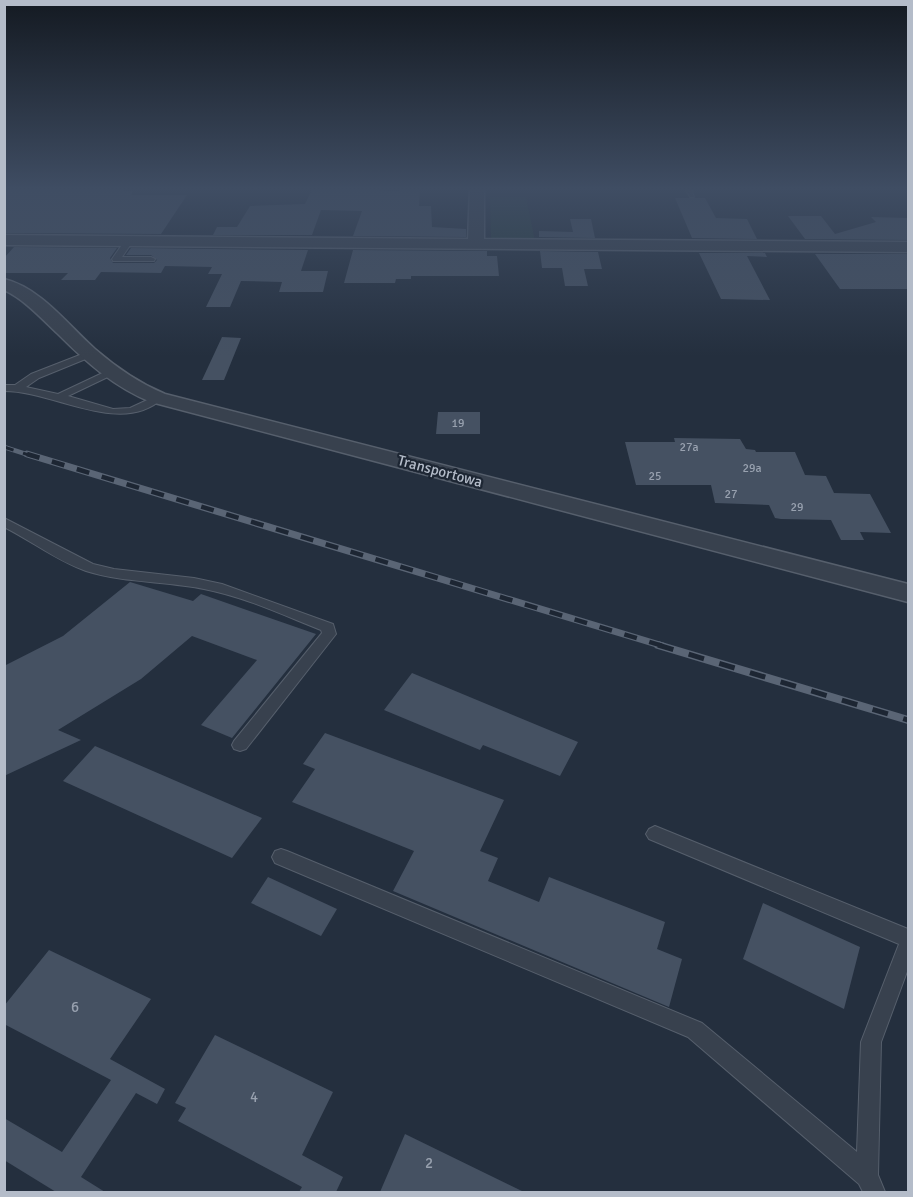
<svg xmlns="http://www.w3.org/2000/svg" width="913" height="1197" viewBox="0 0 913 1197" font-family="Signika,sans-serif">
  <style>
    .green { fill: #263c3f }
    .building { fill: #455162 }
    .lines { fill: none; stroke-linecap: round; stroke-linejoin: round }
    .service-casing { stroke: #565f6c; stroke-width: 2 }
    .minor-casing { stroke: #565f6c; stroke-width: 3 }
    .path { stroke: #44595c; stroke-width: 2; stroke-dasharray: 2 2; stroke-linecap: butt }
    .service { fill: #38414e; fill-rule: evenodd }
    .minor { fill: #38414e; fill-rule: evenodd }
    .rail-far2-casing { stroke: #5a6575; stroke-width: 4.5 }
    .rail-far1-casing { stroke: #5a6575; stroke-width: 7 }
    .rail-casing { stroke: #5a6575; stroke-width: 8 }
    .rail-far2 { stroke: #1d2633; stroke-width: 3; stroke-dasharray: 10; stroke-linecap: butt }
    .rail-far1 { stroke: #1d2633; stroke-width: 4.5; stroke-dasharray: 13; stroke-linecap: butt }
    .rail { stroke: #1d2633; stroke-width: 5; stroke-dasharray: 16; stroke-linecap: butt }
    .labels { text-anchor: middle; stroke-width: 4.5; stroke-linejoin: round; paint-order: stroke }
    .number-label { font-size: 12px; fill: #98a1af }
    .street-label { font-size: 15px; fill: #b4bcc9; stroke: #1d2633 }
    .near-number-label { font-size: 15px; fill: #98a1af }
  </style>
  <rect width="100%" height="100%" fill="#242f3e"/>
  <!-- green -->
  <path class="green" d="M490,197H526L535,241H496L491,238Z"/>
  <!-- building -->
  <path class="building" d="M4,188H125L123,191H133L131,195H187L161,234L4,233Z
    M313,188L400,191V189H420L419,206H431L432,227L466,229V237L353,236L362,211L321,210L312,235H213L217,227H237L250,206L305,204Z
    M675,198H705L716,218L747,219L757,239L692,238Z
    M788,216H821L835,234L876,222L871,217L909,218V240L805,239Z
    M570,219H591L595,238L539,237V231L573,232Z
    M14,247L117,248L110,258L113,263H154L157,260L151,255H126L131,248L308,250L301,271H328L323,292H279L282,282L241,281L230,307H206L222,274H208L212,267L165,266L161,273L101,272L95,280H61L68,273H4V258Z
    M353,250L487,251V256H497L499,276H411V279H396L395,283H344Z
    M540,251L598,252L602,269H584L588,286H565L562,268H542Z
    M699,253H765L767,257L747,256L770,300L721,299Z
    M815,254H909V289H840Z
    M222,337L241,338L224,380H202Z
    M438,412H480V434H436Z
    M674,438L740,439L746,449L755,450L756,452H795L805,475L826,476L834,493L870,494L891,533L860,532L864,540H841L831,520L781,519L775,518L769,505L715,503L711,485H636L625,442H675Z
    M130,582L193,601L201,594L316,634L232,738L201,725L257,660L192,636L141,679L58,730L81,740L4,776V666L63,636Z
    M412,673L578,742L560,776L483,745L480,750L384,710Z
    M325,733L504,800L480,851L498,858L488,881L539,902L549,877L665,922L657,949L682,959L669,1007L393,891L414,851L292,802L315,769L303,764Z
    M95,746L262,818L232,858L63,781Z
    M268,877L337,909L321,936L251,903Z
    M763,903L860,947L844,1009L743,959Z
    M49,950L151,999L110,1059L165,1089L157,1104L136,1093L81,1177L105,1192H56L4,1160V1118L62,1152L111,1080L4,1024V1006Z
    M215,1035L333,1092L302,1155L343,1177L336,1192H299L302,1187L178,1121L186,1108L175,1103Z
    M405,1134L524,1192H380Z"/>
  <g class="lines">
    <defs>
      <path id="service" d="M685,188H691L694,197H690Z
        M126,239L133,241L122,257H151L155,259L154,261H113L112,259Z
        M90,351L93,352V356L39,378L26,387L58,394L111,369L114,370V374L68,396L113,409L130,408L158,395L163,398C121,437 55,391 4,391V385H15L31,374Z
        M4,518L93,564L114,569L194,578L222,584L333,624L336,634L246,749L240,751L234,749L232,745L234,741L322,633L321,630C283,615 245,597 204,589C165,581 124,583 86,571C57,561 32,541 4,527Z
        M655,826L908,929V969L881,1042L878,1175L885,1192H863L859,1184L688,1037L275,863L272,857L275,851L281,849L287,851L702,1023L857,1152L861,1042L899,944L649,839L646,834L649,829Z"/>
      <path id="minor" d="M470,188H484V239L908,242V252L4,245V235L468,239Z
        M4,279C41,288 68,325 95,349C117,368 139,383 165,394L908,584V602L151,402C114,387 86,362 58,334C41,318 25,300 4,290Z"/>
    </defs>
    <!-- service casing -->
    <use href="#service" class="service-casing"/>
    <!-- minor casing -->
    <use href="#minor" class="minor-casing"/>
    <!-- path -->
    <path class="path" d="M906,188L908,191"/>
    <!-- service -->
    <use href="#service" class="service"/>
    <!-- minor -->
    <use href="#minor" class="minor"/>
    <defs>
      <path id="rail-far2" d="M4,447L32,456"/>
      <path id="rail-far1" d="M27,454L663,646"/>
      <path id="rail" d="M658,645L908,720"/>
    </defs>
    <!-- rail-far2 casing -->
    <use href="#rail-far2" class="rail-far2-casing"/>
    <!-- rail-far1 casing -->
    <use href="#rail-far1" class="rail-far1-casing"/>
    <!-- rail casing -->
    <use href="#rail" class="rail-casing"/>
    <!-- rail-far2 -->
    <use href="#rail-far2" class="rail-far2"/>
    <!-- rail-far1 -->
    <use href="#rail-far1" class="rail-far1"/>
    <!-- rail -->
    <use href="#rail" class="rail"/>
  </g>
  <!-- sky -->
  <linearGradient id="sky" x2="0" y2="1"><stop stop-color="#141a22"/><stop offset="0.53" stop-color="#3f4d63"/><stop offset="1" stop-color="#3f4d63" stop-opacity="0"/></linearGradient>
  <rect width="913" height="356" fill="url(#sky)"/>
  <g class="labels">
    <!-- number labels -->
    <g class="number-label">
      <text x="458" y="427">19</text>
      <text x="689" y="451">27a</text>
      <text x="752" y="472">29a</text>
      <text x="655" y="480">25</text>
      <text x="731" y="498">27</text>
      <text x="797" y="511">29</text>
    </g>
    <!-- street labels -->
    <g class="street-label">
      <text transform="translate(440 471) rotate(15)" y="5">Transportowa</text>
    </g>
    <!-- near-number labels -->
    <g class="near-number-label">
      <text x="75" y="1012">6</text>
      <text x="254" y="1102">4</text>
      <text x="429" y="1168">2</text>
    </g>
  </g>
  <!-- border -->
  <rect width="913" height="1197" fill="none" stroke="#b4bcc9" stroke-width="12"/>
</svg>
